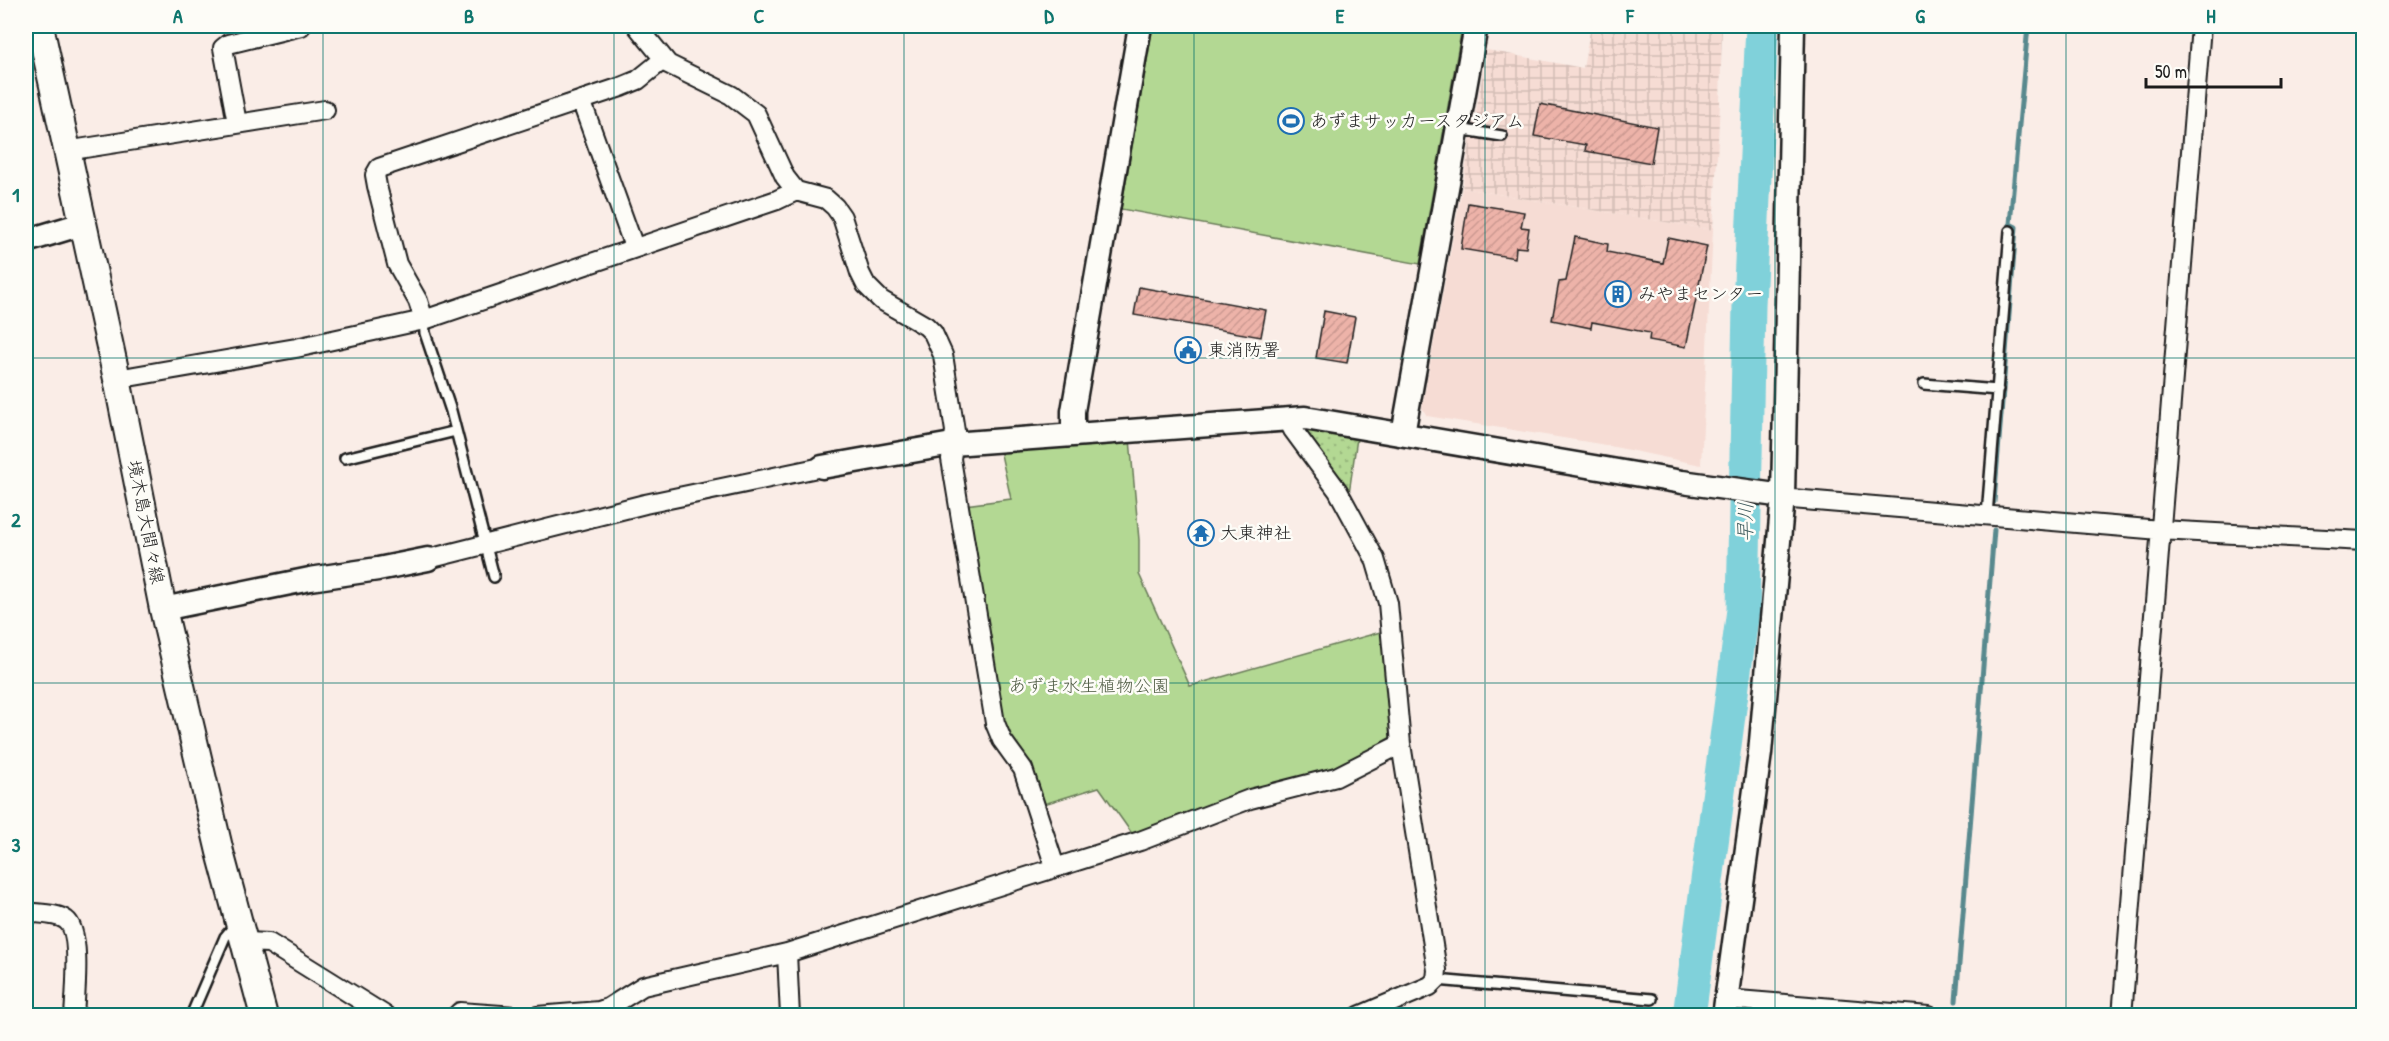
<svg xmlns="http://www.w3.org/2000/svg" width="2389" height="1041" viewBox="0 0 2389 1041" font-family="'Patrick Hand','Klee One',sans-serif">
  <style>
    .built { fill: #f6dcd4 }
    .industrial { fill: url(#industrial-grid) }
    .grass { fill: url(#grass-dots); stroke: #687a58; stroke-width: 1.5 }
    .green { fill: #b3d893; stroke: #687a58; stroke-width: 1.5 }
    .lines { fill: none; stroke-linecap: round; stroke-linejoin: round }
    .stream { stroke: #58898e; stroke-width: 5 }
    .river { stroke: #80d1da; stroke-width: 33 }
    .building { fill: url(#building-hatch); stroke: #1c1c1c; stroke-width: 1.5 }
    .service-casing { stroke: #1c1c1c; stroke-width: 14 }
    .minor-casing { stroke: #1c1c1c; stroke-width: 22 }
    .tertiary-casing { stroke: #1c1c1c; stroke-width: 27 }
    .secondary-casing { stroke: #1c1c1c; stroke-width: 30 }
    .service { stroke: #fdfcf7; stroke-width: 9 }
    .minor { stroke: #fdfcf7; stroke-width: 18 }
    .tertiary { stroke: #fdfcf7; stroke-width: 22 }
    .secondary { stroke: #fdfcf7; stroke-width: 26 }
    .grid { fill: none; stroke: #0f766e; stroke-width: 1.5; stroke-opacity: 0.55 }
    .labels { text-anchor: middle; stroke-width: 5; stroke-linejoin: round; paint-order: stroke }
    .poi-label { font-size: 18px; fill: #1c1c1c; stroke: #fdfcf7; text-anchor: start }
    .street-label { font-size: 18px; fill: #1c1c1c; stroke: #fdfcf7 }
    .park-label { font-size: 18px; fill: #515e46; stroke: #fdfcf7 }
    .water-label { font-size: 20px; font-style: italic; fill: #3f5b5e; stroke: #fdfcf7 }
    .neatline { fill: none; stroke: #0f766e; stroke-width: 2 }
    .grid-label { font-size: 20px; text-anchor: middle; font-weight: bold; fill: #0f766e }
  </style>
  <defs>
    <pattern id="industrial-grid" width="8" height="8" patternUnits="userSpaceOnUse" patternTransform="scale(1.5)"><rect width="8" height="8" fill="#f6dcd4"/><path d="M0 4h8M4 0v8" fill="none" stroke="#d2bcb5"/></pattern>
    <pattern id="grass-dots" width="8" height="8" patternUnits="userSpaceOnUse" patternTransform="scale(1.5)"><rect width="8" height="8" fill="#b3d893"/><path d="M2 2h.1M6 6h.1" fill="none" stroke="#99b97e" stroke-width="1.8" stroke-linecap="round"/></pattern>
    <pattern id="building-hatch" width="6" height="6" patternUnits="userSpaceOnUse" patternTransform="scale(1.5)"><rect width="6" height="6" fill="#edb3a9"/><path d="M-1 1l2-2M0 6l6-6M5 7l2-2" fill="none" stroke="#cb9991"/></pattern>
  </defs>
  <rect width="100%" height="100%" fill="#faede7"/>
  <filter id="ink" filterUnits="userSpaceOnUse"><feTurbulence type="fractalNoise" baseFrequency=".0167" numOctaves="2"/><feDisplacementMap in="SourceGraphic" scale="12" xChannelSelector="R" yChannelSelector="G"/><feConvolveMatrix kernelMatrix="1 2 1 2 8 2 1 2 1" color-interpolation-filters="sRGB"/></filter>
  <g filter="url(#ink)">
    <!-- built -->
    <path class="built" d="M1462,188L1713,230L1701,465L1600,444L1427,416L1422,408Z"/>
    <!-- industrial -->
    <path class="industrial" d="M1591,26H1722L1720,103L1713,230L1462,188L1487,50L1583,68Z"/>
    <!-- grass -->
    <path class="grass" d="M1307,429L1357,438L1349,493L1303,432Z"/>
    <!-- green -->
    <path class="green" d="M1153,26H1446L1458,28L1461,33L1420,264L1121,209Z
      M1130,439L1139,540V574L1190,686L1384,631L1391,737L1331,772L1133,835L1099,787L1044,804L1033,769L1001,720L965,505L1011,499L1000,450Z"/>
    <g class="lines">
      <!-- stream -->
      <path class="stream" d="M1994,502L2016,227L2010,224L2028,26
        M1956,1001L1994,530"/>
      <!-- river -->
      <path class="river" d="M1689,1016L1743,610L1749,305L1762,26"/>
    </g>
    <!-- building -->
    <path class="building" d="M1540,104L1657,127L1651,163L1585,151L1586,145L1534,136Z
      M1468,203L1524,212L1521,227L1529,228L1526,248L1516,247L1515,258L1461,249Z
      M1575,237L1608,244L1607,252L1663,263L1668,238L1707,246L1686,347L1649,340L1650,333L1592,322L1591,328L1552,320L1559,282L1566,281Z
      M1139,287L1266,310L1261,337L1134,315Z
      M1324,311L1355,317L1347,363L1316,358Z"/>
    <g class="lines">
      <defs>
        <path id="service" d="M1458,129L1502,136
          M424,320L425,333L451,411L494,577
          M1924,384L1998,390
          M345,458L456,431
          M1987,515L2010,231
          M1436,980L1652,999
          M191,1016L225,937L236,924"/>
        <path id="minor" d="M637,26L668,64L731,95L756,114L785,177L796,191L826,199L835,207L842,217L860,273L866,285L881,300L926,326L933,333L943,355L955,431L951,459L995,723L1002,740L1023,769L1055,867
          M581,100L634,247
          M237,123L223,48L228,44L301,26
          M66,151L325,110
          M424,320L418,301L397,264L377,186L375,175L379,168L621,87L638,80L664,59
          M117,379L296,348L424,320L777,200L796,191
          M1288,420L1293,430L1338,491L1375,559L1388,603L1401,744L1437,970L1436,980L1430,986L1359,1016
          M1783,496L1792,499L2160,530L2364,541
          M428,559L645,504L822,467
          M26,912C37,914 57,913 66,920C82,931 75,996 74,1016
          M244,942L269,943L386,1016
          M787,953L790,1016
          M1726,999L1929,1016
          M456,1016L460,1012L515,1016
          M537,1016L599,1011L608,1008L643,986L787,953L1140,841L1250,799L1336,777L1401,744
          M2122,1016L2201,26"/>
        <path id="tertiary" d="M26,241L82,224
          M1403,434L1476,26
          M1073,435V411L1140,26
          M822,467L952,444L1305,418L1682,482L1783,496
          M163,609L310,579L378,569L428,559
          M1724,1016L1760,753L1783,496L1793,26"/>
        <path id="secondary" d="M40,26L117,379L163,609L220,852L264,1016"/>
      </defs>
      <!-- service casing -->
      <use href="#service" class="service-casing"/>
      <!-- minor casing -->
      <use href="#minor" class="minor-casing"/>
      <!-- tertiary casing -->
      <use href="#tertiary" class="tertiary-casing"/>
      <!-- secondary casing -->
      <use href="#secondary" class="secondary-casing"/>
      <!-- service -->
      <use href="#service" class="service"/>
      <!-- minor -->
      <use href="#minor" class="minor"/>
      <!-- tertiary -->
      <use href="#tertiary" class="tertiary"/>
      <!-- secondary -->
      <use href="#secondary" class="secondary"/>
    </g>
  </g>
  <!-- grid -->
  <path class="grid" d="M323,26V1016M614,26V1016M904,26V1016M1194,26V1016M1485,26V1016M1775,26V1016M2066,26V1016M26,358H2364M26,683H2364"/>
  <!-- icons -->
  <defs>
    <symbol id="stadium-ring" viewBox="-11 -11 22 22"><circle r="9.5" fill="#fdfcf7" stroke="#1f6fb2" stroke-width="1.5"/><path d="M0-5a6.5 5 0 1 0 0 10a6.5 5 0 1 0 0-10ZM-3.5-1.8h7v3.6h-7Z" fill="#1f6fb2"/></symbol>
    <symbol id="building-ring" viewBox="-11 -11 22 22"><circle r="9.5" fill="#fdfcf7" stroke="#1f6fb2" stroke-width="1.5"/><path d="M-4-6H4V6H1V3H-1V6H-4ZM-2.5-4.3h1.7v1.8h-1.7ZM.8-4.3h1.7v1.8H.8ZM-2.5-1h1.7V.8h-1.7ZM.8-1h1.7V.8H.8Z" fill="#1f6fb2"/></symbol>
    <symbol id="civic-ring" viewBox="-11 -11 22 22"><circle r="9.5" fill="#fdfcf7" stroke="#1f6fb2" stroke-width="1.5"/><path d="M-.6-6.5H3V-4.5H.6V-3L4-1V1h2V6H-6V1h2V-1L-.6-3ZM-1.2 2.5V6h2.4V2.5Z" fill="#1f6fb2"/></symbol>
    <symbol id="temple-ring" viewBox="-11 -11 22 22"><circle r="9.5" fill="#fdfcf7" stroke="#1f6fb2" stroke-width="1.5"/><path d="M0-6L5-2H3V0L6.5 2.5H4V6H1.5V3h-3V6H-4V2.5H-6.5L-3 0V-2H-5Z" fill="#1f6fb2"/></symbol>
  </defs>
  <g fill-rule="evenodd">
    <use href="#stadium-ring" x="1276" y="106" width="30" height="30"/>
    <use href="#building-ring" x="1603" y="279" width="30" height="30"/>
    <use href="#civic-ring" x="1173" y="335" width="30" height="30"/>
    <use href="#temple-ring" x="1186" y="518" width="30" height="30"/>
  </g>
  <g class="labels">
    <!-- poi labels -->
    <g class="poi-label">
      <text x="1310" y="127">あずまサッカースタジアム</text>
      <text x="1638" y="300">みやまセンター</text>
      <text x="1208" y="356">東消防署</text>
      <text x="1220" y="539">大東神社</text>
    </g>
    <!-- street labels -->
    <g class="street-label">
      <text transform="translate(146 522) rotate(79)" y="6">境木島大間々線</text>
    </g>
    <!-- park labels -->
    <g class="park-label">
      <text x="1089" y="692">あずま水生植物公園</text>
    </g>
    <!-- water labels -->
    <g class="water-label">
      <text transform="translate(1745 522) rotate(-89)" y="7">早川</text>
    </g>
  </g>
  <!-- margin -->
  <rect width="2389" height="1041" fill="none" stroke="#fdfcf7" stroke-width="66"/>
  <!-- scale -->
  <path d="M2146 78v9h135v-9" fill="none" stroke="#1c1c1c" stroke-width="3"/>
  <text x="2155" y="78" font-size="18" fill="#1c1c1c" stroke="#fdfcf7" stroke-width="4.5" paint-order="stroke">50 m</text>
  <rect x="33" y="33" width="2323" height="975" class="neatline"/>
  <g class="grid-label">
    <text x="178" y="23">A</text>
    <text x="469" y="23">B</text>
    <text x="759" y="23">C</text>
    <text x="1049" y="23">D</text>
    <text x="1340" y="23">E</text>
    <text x="1630" y="23">F</text>
    <text x="1920" y="23">G</text>
    <text x="2211" y="23">H</text>
    <text x="16" y="202">1</text>
    <text x="16" y="527">2</text>
    <text x="16" y="852">3</text>
  </g>
</svg>
